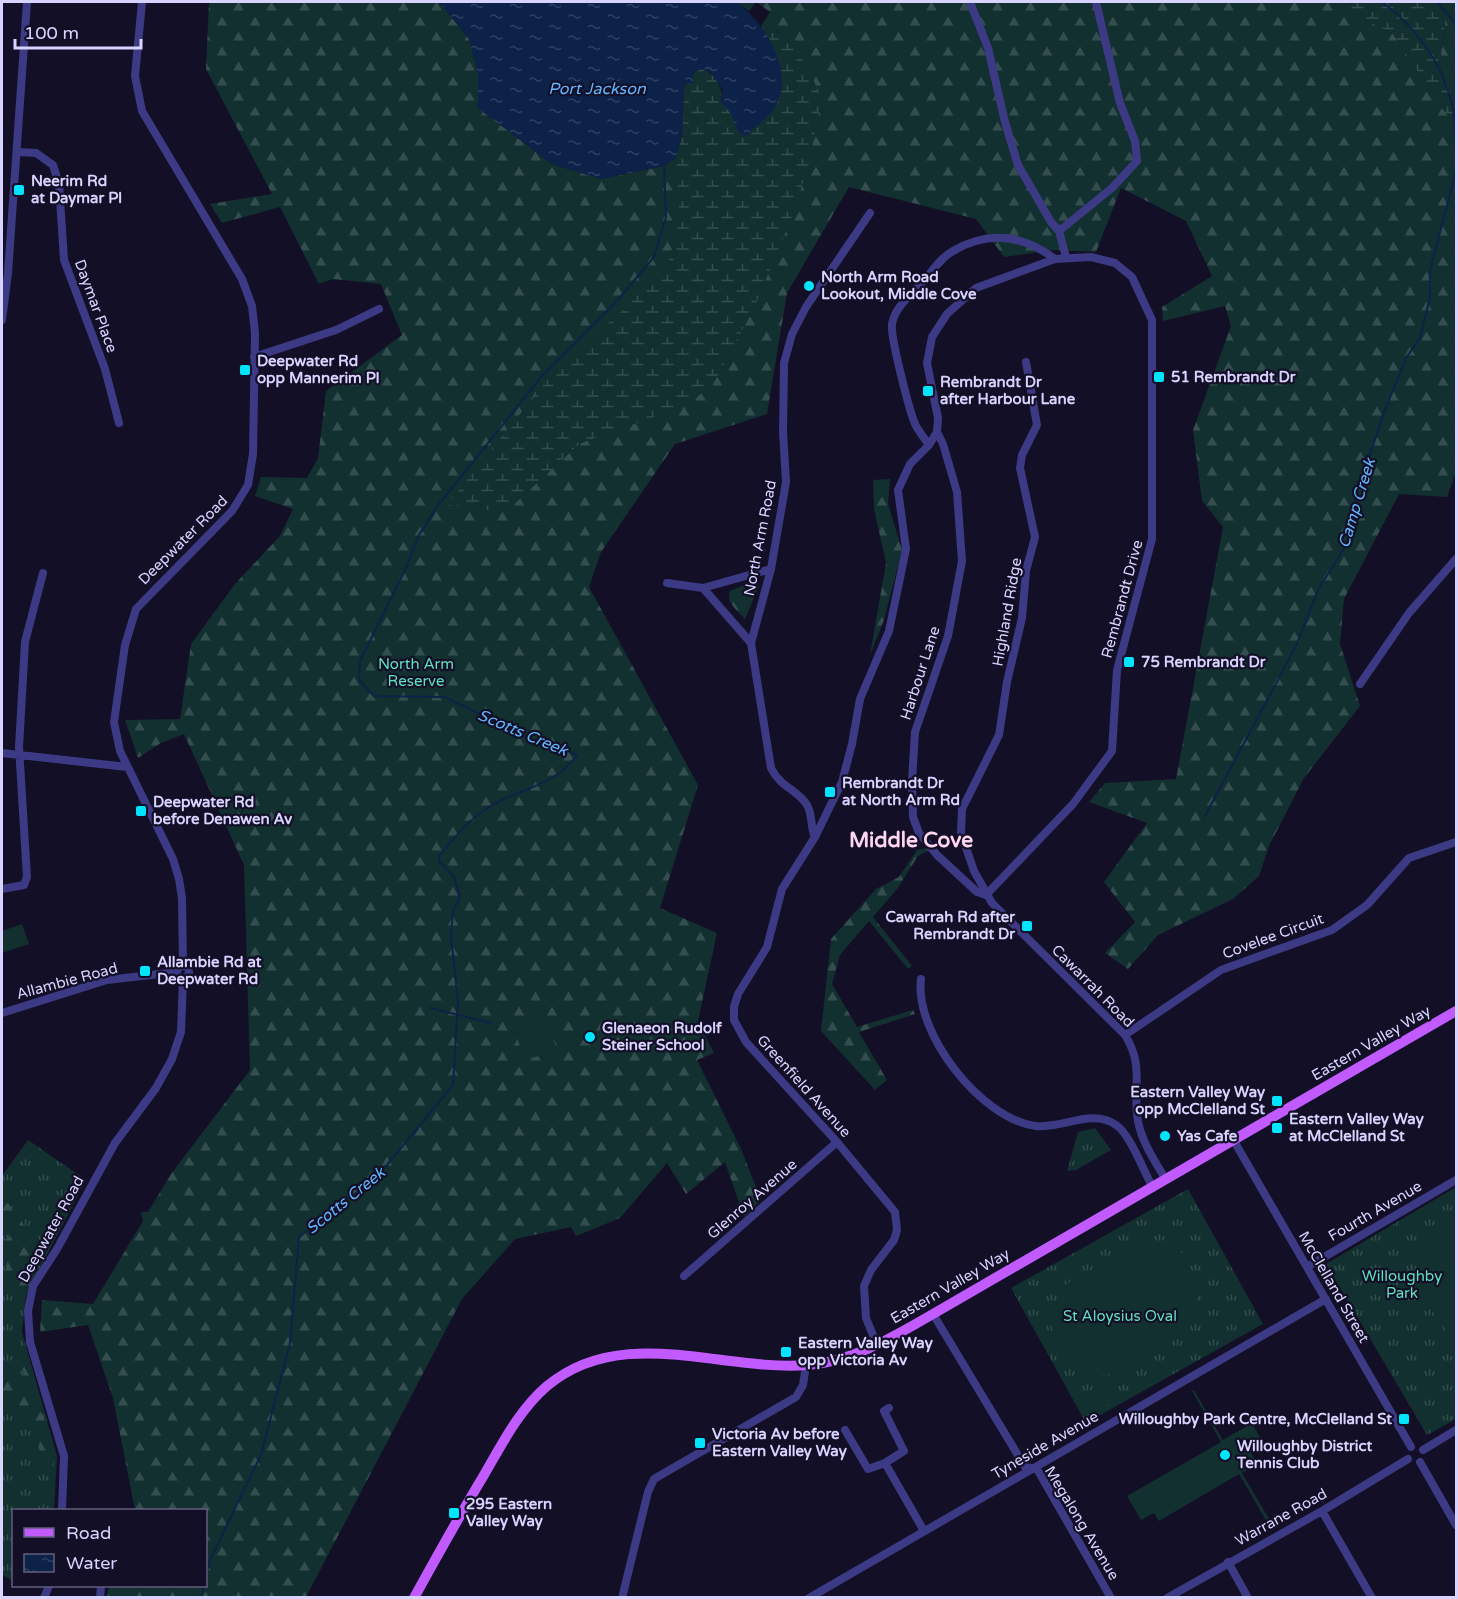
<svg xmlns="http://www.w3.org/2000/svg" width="1458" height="1599" viewBox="0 0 1458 1599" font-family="'Varela Round',sans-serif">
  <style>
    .grass { fill: url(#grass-tufts) }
    .forest { fill: url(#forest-firs) }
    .wetland { fill: url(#wetland-marsh) }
    .pitch { fill: #12302f }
    .water { fill: url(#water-ripples) }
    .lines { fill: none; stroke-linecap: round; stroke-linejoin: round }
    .stream { stroke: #0c2248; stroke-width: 2 }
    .minor { stroke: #3d3a85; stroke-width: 8 }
    .major { stroke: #c25bff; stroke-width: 10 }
    .poi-dot { fill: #00e5ff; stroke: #130f26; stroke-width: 2 }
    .labels { text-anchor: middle; stroke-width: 4.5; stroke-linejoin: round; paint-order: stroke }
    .poi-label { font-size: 15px; font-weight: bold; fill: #d9d4ff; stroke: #130f26; text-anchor: start }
    .street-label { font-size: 15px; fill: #d9d4ff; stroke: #130f26 }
    .park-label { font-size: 15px; fill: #5fe0c0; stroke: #130f26 }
    .water-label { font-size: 16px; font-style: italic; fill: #62b6ff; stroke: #130f26 }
    .district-label { font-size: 21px; font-weight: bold; fill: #ffd6f0; stroke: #130f26 }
  </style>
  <defs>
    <pattern id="grass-tufts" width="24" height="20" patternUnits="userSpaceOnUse" patternTransform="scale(1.5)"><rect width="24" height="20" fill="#12302f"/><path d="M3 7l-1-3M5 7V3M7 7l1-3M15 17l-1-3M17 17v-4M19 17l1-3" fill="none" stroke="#344d4e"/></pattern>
    <pattern id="forest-firs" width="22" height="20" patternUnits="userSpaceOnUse" patternTransform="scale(1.5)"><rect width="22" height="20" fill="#12302f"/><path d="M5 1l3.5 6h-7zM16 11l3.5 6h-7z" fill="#344d4e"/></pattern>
    <pattern id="wetland-marsh" width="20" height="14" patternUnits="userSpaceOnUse" patternTransform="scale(1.5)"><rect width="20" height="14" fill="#12302f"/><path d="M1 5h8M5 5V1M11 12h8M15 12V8" fill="none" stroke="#344d4e"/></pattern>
    <pattern id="water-ripples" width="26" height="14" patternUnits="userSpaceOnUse" patternTransform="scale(1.5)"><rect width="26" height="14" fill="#0c2248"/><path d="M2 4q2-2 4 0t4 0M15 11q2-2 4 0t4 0" fill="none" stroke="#2f4163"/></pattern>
  </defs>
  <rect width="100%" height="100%" fill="#130f26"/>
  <!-- grass -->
  <path class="grass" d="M1095,1128L1111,1150L1076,1170L1067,1171L1078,1132Z
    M28,1140L86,1180L26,1295L22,1332L57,1456L54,1510H14L13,1581L2,1575V1176Z
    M1456,1187V1419L1427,1435L1326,1264Z
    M1188,1189L1263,1324L1086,1423L1011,1288Z"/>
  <!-- forest -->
  <path class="forest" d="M209,2H439L469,39L478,73V108L552,164L601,179L664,166L676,158L791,44L765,20L770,12L756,2L749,11L736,2H1331L1393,34L1448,116L1456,112V472L1447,497L1399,494L1344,599L1340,644L1360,706L1304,778L1269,846L1259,876L1233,899L1158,935L1128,969L1105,953L1135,922L1104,882L1147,823L1089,802L1105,783L1176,779L1223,527L1202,501L1193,430L1231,326L1225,306L1163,321L1162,307L1212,276L1186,221L1121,188L1096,252L1054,250L1004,257L976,219L849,187L787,293L767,414L675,444L601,552L589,587L698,785L660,908L717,933L698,1021L714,1053L697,1060L741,1149L761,1200L744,1217L725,1162L686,1194L667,1163L620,1218L576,1236L571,1227L515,1239L462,1299L306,1597H107L109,1586H206V1510H135L113,1398L88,1325L40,1332L42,1300L93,1304L143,1221L141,1212H148L171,1174L250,1070L244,865L184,734L161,743L138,758L125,720L180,719L191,644L235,584L280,536L293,509L255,496L261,477L307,478L318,458L326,391L402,335L381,284L333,279L319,284L280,207L222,223L210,204L272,194L206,69Z
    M1441,2H1456V103L1439,67L1445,23Z
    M890,479L888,504L902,550L884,620L870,655L886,563L874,509L873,480Z
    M753,581L759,586L745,619C738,611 725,602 730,591Z
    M926,848L929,850L918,856L897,889L873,917L912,966L908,969L869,921L840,955L832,984L857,1027L913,1010L915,1014L859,1032L887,1080L875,1090L821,1031L831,939L876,889L899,877L917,850Z
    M8,1203L40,1248L21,1295H12L2,1288L8,1258L2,1254V1242L10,1236L2,1223L7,1221L6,1214H2V1205Z
    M23,1344L54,1454L53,1480L43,1471C44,1440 25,1419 2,1402V1377L23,1389L26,1387L18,1348Z"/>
  <!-- wetland -->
  <path class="wetland" d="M1331,2H1441L1445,23L1439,67L1456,103V112L1448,117L1393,34Z
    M765,20L791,44L806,65L822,98L808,167L791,219L754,308L711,388L678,408L579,444L506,512L447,505L548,379L623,310L669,260L680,218L676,158L682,135L684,87L695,72L702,68C728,82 717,99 733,116L771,42L761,26Z"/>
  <!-- pitch -->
  <path class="pitch" d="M22,924L29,944L2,953V931Z
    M545,1010L557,1051L524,1060L512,1020Z
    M1456,1214V1339C1432,1322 1408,1269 1424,1240C1431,1227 1445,1221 1456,1214Z
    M1150,1239L1178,1246L1201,1287L1186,1332L1106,1376L1075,1368L1049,1322L1063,1286Z
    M1109,1386L1117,1400L1092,1415L1084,1401Z
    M1194,1390L1223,1440L1252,1423L1261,1439L1248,1447L1257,1464L1242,1473L1271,1522L1268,1524L1239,1474L1159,1521L1154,1513L1141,1520L1127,1496L1221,1442L1192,1391Z"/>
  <!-- water -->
  <path class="water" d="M439,2H736C767,24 800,77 770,114C763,122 753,129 746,136C735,132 736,125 732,116C730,111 723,105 720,100L723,90L711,73L702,69L695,72L692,78L694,83H687L684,87L682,135L676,158L664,166L601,179L552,164L478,108V73L469,39Z"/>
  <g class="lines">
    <!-- stream -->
    <path class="stream" d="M1382,2C1416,27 1442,63 1452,104C1455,116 1455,129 1456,142
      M1437,2L1456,24
      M1205,816L1295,648L1319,588L1347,544L1351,511L1385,410L1406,358L1420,338L1430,297V271L1456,171
      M430,1008L491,1023
      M206,1578L209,1562L261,1455L290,1343L299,1237L377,1177L453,1085L458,1002L451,936L453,911L460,897L454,877L439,861V856C457,836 465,822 489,807C521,787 553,788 577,755L557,746L537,742L445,697L374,696L359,680L360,661L405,570L419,535L439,504L542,376L616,302L654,257L666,217L664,166
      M201,1598L204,1586"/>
    <!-- minor -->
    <path class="minor" d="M142,2L135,76L142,111L242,279L252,306L255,333L253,454L248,485L232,511L136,609L125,645L114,722L120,751L173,859L179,879L182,898L183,966
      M970,2L988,48L1005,122L1018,165L1051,222L1059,231L1066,257
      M18,152L36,153L53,165L59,184L64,260L105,369L119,423
      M1059,231L1112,188L1137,161L1135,141L1120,103L1096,2
      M2,320L8,273L27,2
      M254,357L336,330L379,309
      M1026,362L1037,425L1022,455L1020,468L1035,537L1026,571L1022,618L1007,682L999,735L962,809L961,833L974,871L992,903L1125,1035C1145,1067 1132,1088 1138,1121C1142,1143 1155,1161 1166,1180
      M937,432L943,444L957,492L962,561L948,636L915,732L912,781L913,817L919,833L937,855L977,892L986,895
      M929,445C925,439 920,433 916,426C910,414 890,336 892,324C895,307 910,296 921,284C931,273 940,258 953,251C989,230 1023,235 1055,259
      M667,583L703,588L751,643
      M703,588L771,569
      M1360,684L1409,613L1456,559
      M2,753L127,767
      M815,837C810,827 813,815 807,805C797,789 781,788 771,768L751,643L771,569L786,482L783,432L784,363L792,334L806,307L870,213
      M2,889L24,885L27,877L19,747L25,642L43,573
      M177 972a6 6 0 1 1 12 0a6 6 0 1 1-12 0Z
      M921,979C914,1033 981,1119 1036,1126C1061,1129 1093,1108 1116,1125C1130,1134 1144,1172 1153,1188
      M2,1013L107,980L177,972
      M1125,1035L1221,970L1332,930L1367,905L1409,858L1456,842
      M1234,1141L1411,1447
      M1307,1267L1456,1180
      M684,1276L837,1142
      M933,1314L1025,1467L1037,1469L1111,1598
      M877,1345L866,1318L864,1286L871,1270L894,1240L897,1230L895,1212L837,1142L746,1042L734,1020V1007L738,994L767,947L782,889L815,837L842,782L852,744L860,699L889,631L906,549L898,490L910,464L929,445L937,432L938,418L927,363L932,337L947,314L976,288L1055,259L1091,257L1115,263L1132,277L1152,320V539L1117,670L1112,751L1073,804L986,895
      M889,1408L884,1411L904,1451L885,1463L924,1531
      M845,1430L868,1469L885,1463
      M1423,1450L1456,1430
      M1420,1462L1456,1525
      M62,1510L64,1456L30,1342L28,1311L33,1286L57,1249L115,1143L156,1088L172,1059L181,1032L183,979
      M1322,1511L1372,1598
      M1228,1562L1248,1598
      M44,1598L49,1586
      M100,1598L101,1586
      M622,1598L648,1492L654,1479L796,1397L803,1385L806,1365
      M809,1598L1326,1299
      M1167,1598L1322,1511L1408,1459"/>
    <!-- major -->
    <path class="major" d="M414,1598C437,1556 460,1515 484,1475C502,1444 519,1410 547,1386C623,1323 721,1372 808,1365C854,1361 893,1337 933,1314L1456,1011"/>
  </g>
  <!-- markers -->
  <g class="poi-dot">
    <rect x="13" y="184" width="12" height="12" rx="3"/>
    <circle cx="809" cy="286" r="6"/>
    <rect x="239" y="364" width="12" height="12" rx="3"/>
    <rect x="1153" y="371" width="12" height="12" rx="3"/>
    <rect x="922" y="385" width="12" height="12" rx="3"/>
    <rect x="1123" y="656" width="12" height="12" rx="3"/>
    <rect x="824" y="786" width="12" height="12" rx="3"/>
    <rect x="135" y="805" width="12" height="12" rx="3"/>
    <rect x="1021" y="920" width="12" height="12" rx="3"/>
    <rect x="139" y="965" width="12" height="12" rx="3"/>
    <circle cx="590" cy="1037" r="6"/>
    <rect x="1271" y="1095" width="12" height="12" rx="3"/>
    <rect x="1271" y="1122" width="12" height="12" rx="3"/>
    <circle cx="1165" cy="1136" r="6"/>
    <rect x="780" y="1346" width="12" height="12" rx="3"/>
    <rect x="1398" y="1413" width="12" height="12" rx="3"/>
    <rect x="694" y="1437" width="12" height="12" rx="3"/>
    <circle cx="1225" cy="1455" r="6"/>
    <rect x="448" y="1507" width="12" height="12" rx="3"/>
  </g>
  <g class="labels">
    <!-- poi labels -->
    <g class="poi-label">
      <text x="31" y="186">Neerim Rd<tspan x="31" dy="17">at Daymar Pl</tspan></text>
      <text x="821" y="282">North Arm Road<tspan x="821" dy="17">Lookout, Middle Cove</tspan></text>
      <text x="257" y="366">Deepwater Rd<tspan x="257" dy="17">opp Mannerim Pl</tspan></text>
      <text x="1171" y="382">51 Rembrandt Dr</text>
      <text x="940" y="387">Rembrandt Dr<tspan x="940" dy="17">after Harbour Lane</tspan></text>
      <text x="1141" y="667">75 Rembrandt Dr</text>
      <text x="842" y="788">Rembrandt Dr<tspan x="842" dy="17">at North Arm Rd</tspan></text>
      <text x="153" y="807">Deepwater Rd<tspan x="153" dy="17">before Denawen Av</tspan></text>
      <text x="1015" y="922" text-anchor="end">Cawarrah Rd after<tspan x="1015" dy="17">Rembrandt Dr</tspan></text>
      <text x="157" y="967">Allambie Rd at<tspan x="157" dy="17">Deepwater Rd</tspan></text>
      <text x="602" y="1033">Glenaeon Rudolf<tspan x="602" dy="17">Steiner School</tspan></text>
      <text x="1265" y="1097" text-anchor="end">Eastern Valley Way<tspan x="1265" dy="17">opp McClelland St</tspan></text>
      <text x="1289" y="1124">Eastern Valley Way<tspan x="1289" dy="17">at McClelland St</tspan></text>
      <text x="1177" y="1141">Yas Cafe</text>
      <text x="798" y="1348">Eastern Valley Way<tspan x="798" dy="17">opp Victoria Av</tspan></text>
      <text x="1392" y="1424" text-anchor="end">Willoughby Park Centre, McClelland St</text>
      <text x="712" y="1439">Victoria Av before<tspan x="712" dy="17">Eastern Valley Way</tspan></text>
      <text x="1237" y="1451">Willoughby District<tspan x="1237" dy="17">Tennis Club</tspan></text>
      <text x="466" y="1509">295 Eastern<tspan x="466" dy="17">Valley Way</tspan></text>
    </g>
    <!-- street labels -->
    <g class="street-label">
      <text transform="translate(96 306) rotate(70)" y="5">Daymar Place</text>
      <text transform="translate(760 538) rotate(-79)" y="5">North Arm Road</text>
      <text transform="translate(183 540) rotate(-45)" y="5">Deepwater Road</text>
      <text transform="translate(1122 599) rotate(-75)" y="5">Rembrandt Drive</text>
      <text transform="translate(1007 612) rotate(-80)" y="5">Highland Ridge</text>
      <text transform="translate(920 673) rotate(-72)" y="5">Harbour Lane</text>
      <text transform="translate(1273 936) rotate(-20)" y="5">Covelee Circuit</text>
      <text transform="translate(67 981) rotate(-15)" y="5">Allambie Road</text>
      <text transform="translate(1093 986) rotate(45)" y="5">Cawarrah Road</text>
      <text transform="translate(1371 1043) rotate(-30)" y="5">Eastern Valley Way</text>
      <text transform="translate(804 1086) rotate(48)" y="5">Greenfield Avenue</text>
      <text transform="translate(752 1199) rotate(-41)" y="5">Glenroy Avenue</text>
      <text transform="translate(1375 1211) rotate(-30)" y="5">Fourth Avenue</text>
      <text transform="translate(51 1229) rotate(-61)" y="5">Deepwater Road</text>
      <text transform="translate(950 1286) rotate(-30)" y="5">Eastern Valley Way</text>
      <text transform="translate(1334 1287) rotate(60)" y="5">McClelland Street</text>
      <text transform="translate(1045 1445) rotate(-30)" y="5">Tyneside Avenue</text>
      <text transform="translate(1281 1517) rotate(-29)" y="5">Warrane Road</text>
      <text transform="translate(1082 1523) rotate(59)" y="5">Megalong Avenue</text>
    </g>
    <!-- park labels -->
    <g class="park-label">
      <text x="416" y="669">North Arm<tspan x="416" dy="17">Reserve</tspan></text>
      <text x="1402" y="1281">Willoughby<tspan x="1402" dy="17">Park</tspan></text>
      <text x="1120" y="1321">St Aloysius Oval</text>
    </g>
    <!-- water labels -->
    <g class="water-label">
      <text x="597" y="94">Port Jackson</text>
      <text transform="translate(1356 503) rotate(-73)" y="6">Camp Creek</text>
      <text transform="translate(523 732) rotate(23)" y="6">Scotts Creek</text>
      <text transform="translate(345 1200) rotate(-39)" y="6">Scotts Creek</text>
    </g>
    <!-- district labels -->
    <g class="district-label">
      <text x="911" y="847">Middle Cove</text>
    </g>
  </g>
  <!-- border -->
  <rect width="1458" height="1599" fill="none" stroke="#d9d4ff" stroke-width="6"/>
  <!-- legend -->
  <rect x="12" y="1509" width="195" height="78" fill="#130f26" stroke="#625e7d" stroke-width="1.5"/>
  <rect x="24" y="1528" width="30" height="9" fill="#c25bff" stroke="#625e7d" stroke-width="1.5"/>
  <text x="66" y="1539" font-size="18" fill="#d9d4ff">Road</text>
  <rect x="24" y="1554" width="30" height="18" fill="url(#water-ripples)" stroke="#625e7d" stroke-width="1.5"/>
  <text x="66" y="1569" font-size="18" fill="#d9d4ff">Water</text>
  <!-- scale -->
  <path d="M15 39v9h126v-9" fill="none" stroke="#d9d4ff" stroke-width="3"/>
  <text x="24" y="39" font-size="18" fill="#d9d4ff" stroke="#130f26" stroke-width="4.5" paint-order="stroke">100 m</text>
</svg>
